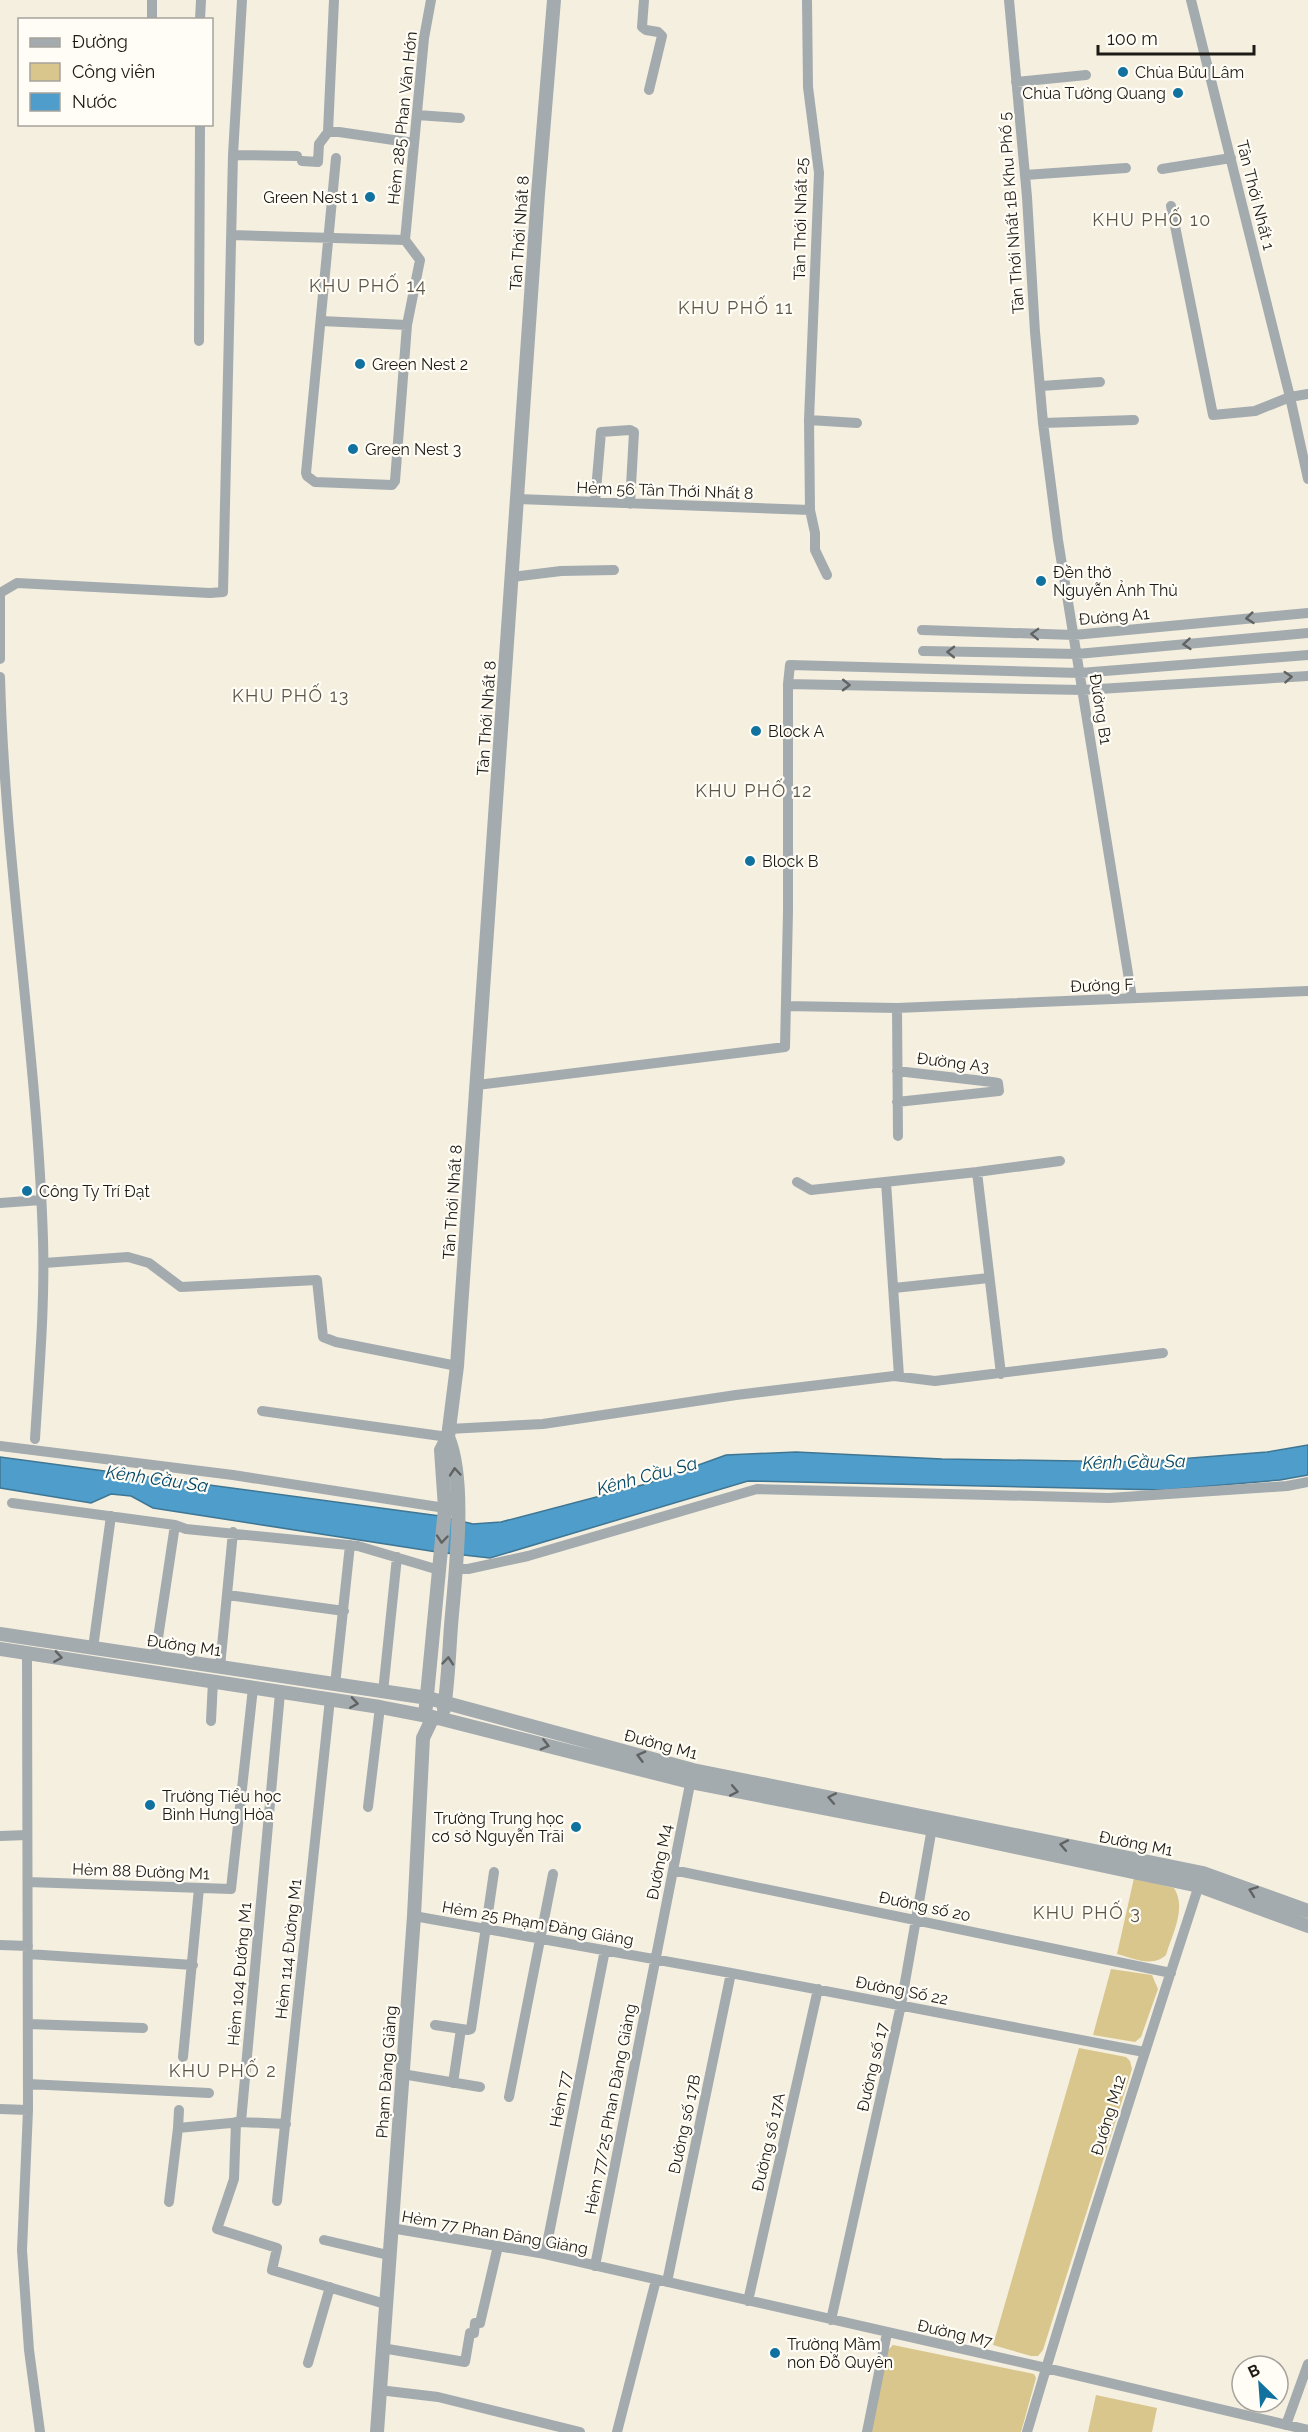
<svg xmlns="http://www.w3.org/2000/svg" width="1308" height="2432" viewBox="0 0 1308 2432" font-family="Raleway,sans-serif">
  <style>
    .green { fill: #d8c68c }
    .water { fill: #4e9dca; stroke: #3f7694; stroke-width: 1.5 }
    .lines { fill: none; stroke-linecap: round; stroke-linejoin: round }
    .minor { stroke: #a4abaf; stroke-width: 10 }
    .tertiary { stroke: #a4abaf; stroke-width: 14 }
    .oneway { stroke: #606362 }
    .poi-dot { fill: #11729f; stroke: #fffdf6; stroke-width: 2 }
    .labels { text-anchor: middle; stroke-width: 4.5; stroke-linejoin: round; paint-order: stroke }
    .poi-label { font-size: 16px; fill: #1d1b15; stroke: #fffdf6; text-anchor: start }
    .street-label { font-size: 16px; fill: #1d1b15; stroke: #fffdf6 }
    .neighbourhood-label { font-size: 18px; letter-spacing: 1.5px; fill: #5b5648; stroke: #fffdf6 }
    .water-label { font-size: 18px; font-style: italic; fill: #064867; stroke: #fffdf6 }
  </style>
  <rect width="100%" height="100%" fill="#f5efdf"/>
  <!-- green -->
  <path class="green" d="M1134,1878L1174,1888C1187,1908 1172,1934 1166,1955C1152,1968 1133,1958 1117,1954Z
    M1111,1969L1152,1975L1158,1989L1141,2037L1135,2042L1093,2035Z
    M1079,2048L1126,2057L1130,2061L1132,2069L1043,2350L1038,2356H1031L993,2345Z
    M893,2345L1034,2374L1036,2378L1021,2432H869L888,2350Z
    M1096,2395L1157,2408L1152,2432H1088Z"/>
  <!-- water -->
  <path class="water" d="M1308,1445V1475L1280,1480L1165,1490L748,1481L490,1558L437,1552L153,1508L131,1496L111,1494L91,1503L0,1488V1457L440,1516L473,1524L501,1522L646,1484L726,1455L796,1452L942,1459L1141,1462L1267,1452Z"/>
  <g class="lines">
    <!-- minor -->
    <path class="minor" d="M644,0L642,27L646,30L658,32L662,36L649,90
      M807,0L808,87L819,173L809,420L810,510L815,533V550L827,575
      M1009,0L1027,197L1035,332L1043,423L1058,540L1132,998
      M1191,0L1290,397L1308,479
      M152,20V0
      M200,20L201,0
      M1016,82L1086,75
      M417,115L460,118
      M328,132L334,0
      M233,155L297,156
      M302,161L318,162L319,144L328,132H339L414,143
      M1162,169L1231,158
      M1025,175L1126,168
      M1171,206L1213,415L1255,411L1290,397L1308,394
      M232,235L405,240L420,260L407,325L395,481L392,485L315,482L307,476L306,473L336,158
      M405,240L424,38L431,0
      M321,321L407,325
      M199,341L200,124
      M1041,386L1100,382
      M809,420L857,423
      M1043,423L1134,420
      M518,499L810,510
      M595,502L601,432L630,430L634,432L630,504
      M512,577L561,571L614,570
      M922,630L1074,635L1308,613
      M923,651L1077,654L1308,633
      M0,659V593L17,583L210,593L223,592L233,155L242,0
      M0,677C5,865 37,1051 43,1239C45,1305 39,1373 35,1439
      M788,684L1083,690L1308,676
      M786,1006L897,1008L1308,991
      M897,1008L898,1136
      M477,1085L785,1047L788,911V684L790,665L1080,673L1308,655
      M897,1102L999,1091L998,1083L992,1082L897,1071
      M977,1172L1001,1374
      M797,1182L811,1190L977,1172L1060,1161
      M886,1182L899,1376
      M0,1203L41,1200
      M44,1263L128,1257L149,1263L181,1287L317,1280L323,1337L336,1342L457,1366
      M894,1288L989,1278
      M262,1411L448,1437
      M449,1429L543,1424L736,1395L894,1376L935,1381L1163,1353
      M0,1446L233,1475L445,1508
      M12,1503L175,1525L186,1529L358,1546L439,1570
      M456,1569H468L528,1556L757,1489L1109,1498L1287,1486L1308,1482
      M228,1595L344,1611
      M93,1648L111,1516
      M27,1652L28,2110L22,2250L29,2350L40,2432
      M155,1658L175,1525
      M220,1667L233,1532
      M335,1685L350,1545
      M383,1692L397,1557
      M211,1721L213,1681
      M368,1807L380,1707
      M0,1836L27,1835
      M673,1870L1171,1973
      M28,1882L231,1889L253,1688
      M414,1916L731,1973L1144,2052
      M0,1945L28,1946
      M28,1954L193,1965
      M28,2024L143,2028
      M435,2025L468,2030L471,2029L494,1872
      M183,2057L199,1888
      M402,2074L480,2087
      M453,2083L461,2029
      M28,2084L209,2093
      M509,2097L553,1874
      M0,2109L28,2110
      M236,2122L234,2179L217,2229L277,2248L272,2270L385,2304
      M241,2122L286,2124
      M178,2128L179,2110
      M277,2201L330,1699
      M169,2202L178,2128L241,2122L280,1693
      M391,2228L545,2254L1046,2368L1308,2430
      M324,2240L388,2255
      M545,2254L605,1950
      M595,2266L692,1774
      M667,2282L731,1973
      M748,2301L818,1989
      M831,2320L901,2005L933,1822
      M382,2348L465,2362L470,2333H474L475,2323H480L498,2246
      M308,2363L330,2287
      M379,2390L438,2397L580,2432
      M1286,2425L1308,2364
      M617,2432L656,2280
      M867,2432L887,2333
      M1027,2432C1082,2247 1141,2063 1201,1879"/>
    <!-- tertiary -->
    <path class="tertiary" d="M0,1634L428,1698L693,1770L1203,1873L1308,1911
      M0,1649L380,1707L442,1719L690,1782L931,1829L1199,1886L1308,1926
      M444,1709C448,1682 449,1654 451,1626C455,1576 467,1482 448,1437
      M425,1716L445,1508L441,1450L448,1437L457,1366L538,194L554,0
      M377,2432L414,1916L423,1738L433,1717"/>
  </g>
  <!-- one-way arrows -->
  <defs><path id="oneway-chevron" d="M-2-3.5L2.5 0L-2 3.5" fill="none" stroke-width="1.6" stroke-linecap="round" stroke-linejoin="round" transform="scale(1.5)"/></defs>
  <g class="oneway">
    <use href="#oneway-chevron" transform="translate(1250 618) rotate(174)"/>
    <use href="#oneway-chevron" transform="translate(1035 634) rotate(-178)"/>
    <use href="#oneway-chevron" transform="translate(1187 644) rotate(175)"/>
    <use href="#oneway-chevron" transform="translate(951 652) rotate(-179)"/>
    <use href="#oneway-chevron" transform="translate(1288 677) rotate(-4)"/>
    <use href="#oneway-chevron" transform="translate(846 685) rotate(1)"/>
    <use href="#oneway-chevron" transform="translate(455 1472) rotate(-95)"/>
    <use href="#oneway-chevron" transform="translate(442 1539) rotate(95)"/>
    <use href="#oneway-chevron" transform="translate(58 1657) rotate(9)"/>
    <use href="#oneway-chevron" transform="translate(448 1661) rotate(-85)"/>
    <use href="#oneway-chevron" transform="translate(354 1703) rotate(9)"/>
    <use href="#oneway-chevron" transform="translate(545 1745) rotate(14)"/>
    <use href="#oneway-chevron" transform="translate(641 1756) rotate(-165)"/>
    <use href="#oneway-chevron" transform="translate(734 1791) rotate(11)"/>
    <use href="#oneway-chevron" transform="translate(832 1798) rotate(-169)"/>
    <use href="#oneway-chevron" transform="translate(1064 1845) rotate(-169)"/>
    <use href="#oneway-chevron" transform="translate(1253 1891) rotate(-160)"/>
  </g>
  <!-- markers -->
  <g class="poi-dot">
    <circle cx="1123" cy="72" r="6"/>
    <circle cx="1178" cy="93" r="6"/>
    <circle cx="370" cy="197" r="6"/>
    <circle cx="360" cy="364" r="6"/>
    <circle cx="353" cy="449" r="6"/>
    <circle cx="1041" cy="581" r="6"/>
    <circle cx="756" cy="731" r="6"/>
    <circle cx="750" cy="861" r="6"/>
    <circle cx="27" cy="1191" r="6"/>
    <circle cx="150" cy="1805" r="6"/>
    <circle cx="576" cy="1827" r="6"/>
    <circle cx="775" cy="2353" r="6"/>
  </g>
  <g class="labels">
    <!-- poi labels -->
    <g class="poi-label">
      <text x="1135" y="78">Chùa Bửu Lâm</text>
      <text x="1166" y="99" text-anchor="end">Chùa Tường Quang</text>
      <text x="358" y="203" text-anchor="end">Green Nest 1</text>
      <text x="372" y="370">Green Nest 2</text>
      <text x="365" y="455">Green Nest 3</text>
      <text x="1053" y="578">Đền thờ<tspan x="1053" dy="18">Nguyễn Ảnh Thủ</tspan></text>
      <text x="768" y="737">Block A</text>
      <text x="762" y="867">Block B</text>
      <text x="39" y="1197">Công Ty Trí Đạt</text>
      <text x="162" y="1802">Trường Tiểu học<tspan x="162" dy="18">Bình Hưng Hòa</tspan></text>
      <text x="564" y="1824" text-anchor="end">Trường Trung học<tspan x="564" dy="18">cơ sở Nguyễn Trãi</tspan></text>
      <text x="787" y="2350">Trường Mầm<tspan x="787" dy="18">non Đỗ Quyên</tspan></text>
    </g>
    <!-- street labels -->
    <g class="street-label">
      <text transform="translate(402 118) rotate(-84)" y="6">Hẻm 285 Phan Văn Hớn</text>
      <text transform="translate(1256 195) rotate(76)" y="6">Tân Thới Nhất 1</text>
      <text transform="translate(1011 213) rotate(-94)" y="6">Tân Thới Nhất 1B Khu Phố 5</text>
      <text transform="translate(800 219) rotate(-89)" y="6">Tân Thới Nhất 25</text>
      <text transform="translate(519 233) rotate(-86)" y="6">Tân Thới Nhất 8</text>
      <text transform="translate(665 490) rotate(2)" y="6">Hẻm 56 Tân Thới Nhất 8</text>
      <text transform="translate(1114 616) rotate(-5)" y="6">Đường A1</text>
      <text transform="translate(1101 709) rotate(81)" y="6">Đường B1</text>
      <text transform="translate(486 718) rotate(-86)" y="6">Tân Thới Nhất 8</text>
      <text transform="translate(1102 985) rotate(-2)" y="6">Đường F</text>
      <text transform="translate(953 1062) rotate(7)" y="6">Đường A3</text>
      <text transform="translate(452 1202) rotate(-86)" y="6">Tân Thới Nhất 8</text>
      <text transform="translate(184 1645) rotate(8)" y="6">Đường M1</text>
      <text transform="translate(661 1744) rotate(15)" y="6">Đường M1</text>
      <text transform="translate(1136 1843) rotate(11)" y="6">Đường M1</text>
      <text transform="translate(659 1862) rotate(-79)" y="6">Đường M4</text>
      <text transform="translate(141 1871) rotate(2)" y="6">Hẻm 88 Đường M1</text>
      <text transform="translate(925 1906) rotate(12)" y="6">Đường số 20</text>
      <text transform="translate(538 1923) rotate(10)" y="6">Hẻm 25 Phạm Đăng Giảng</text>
      <text transform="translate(288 1949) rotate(-84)" y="6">Hẻm 114 Đường M1</text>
      <text transform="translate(239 1974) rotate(-85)" y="6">Hẻm 104 Đường M1</text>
      <text transform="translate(902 1990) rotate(11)" y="6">Đường Số 22</text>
      <text transform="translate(872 2067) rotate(-77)" y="6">Đường số 17</text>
      <text transform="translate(386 2072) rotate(-86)" y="6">Phạm Đăng Giảng</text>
      <text transform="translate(560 2099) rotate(-79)" y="6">Hẻm 77</text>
      <text transform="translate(610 2109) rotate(-79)" y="6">Hẻm 77/25 Phan Đăng Giảng</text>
      <text transform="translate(1108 2115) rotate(-73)" y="6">Đướng M12</text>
      <text transform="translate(684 2124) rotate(-78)" y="6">Đường số 17B</text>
      <text transform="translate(768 2142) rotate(-77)" y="6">Đường số 17A</text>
      <text transform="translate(495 2232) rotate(10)" y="6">Hẻm 77 Phan Đăng Giảng</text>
      <text transform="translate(955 2333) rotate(13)" y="6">Đường M7</text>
    </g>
    <!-- neighbourhood labels -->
    <g class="neighbourhood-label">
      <text x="1152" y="226">KHU PHỐ 10</text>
      <text x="368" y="292">KHU PHỐ 14</text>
      <text x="736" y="314">KHU PHỐ 11</text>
      <text x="291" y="702">KHU PHỐ 13</text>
      <text x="754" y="797">KHU PHỐ 12</text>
      <text x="1087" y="1919">KHU PHỐ 3</text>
      <text x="223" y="2077">KHU PHỐ 2</text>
    </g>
    <!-- water labels -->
    <g class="water-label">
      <text transform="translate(1134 1462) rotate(-1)" y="6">Kênh Cầu Sa</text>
      <text transform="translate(647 1476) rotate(-15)" y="6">Kênh Cầu Sa</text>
      <text transform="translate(157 1479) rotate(8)" y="6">Kênh Cầu Sa</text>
    </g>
  </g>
  <!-- legend -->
  <rect x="18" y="18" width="195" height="108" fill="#fffdf6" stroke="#a5a39c" stroke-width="1.5"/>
  <rect x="30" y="38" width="30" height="9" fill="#a4abaf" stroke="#a5a39c" stroke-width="1.5"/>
  <text x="72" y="48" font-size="18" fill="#1d1b15">Đường</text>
  <rect x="30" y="63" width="30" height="18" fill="#d8c68c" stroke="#a5a39c" stroke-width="1.5"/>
  <text x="72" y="78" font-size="18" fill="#1d1b15">Công viên</text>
  <rect x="30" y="93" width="30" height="18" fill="#4e9dca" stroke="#a5a39c" stroke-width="1.5"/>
  <text x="72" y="108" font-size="18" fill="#1d1b15">Nước</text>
  <!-- north arrow -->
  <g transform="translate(1260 2384) rotate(335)"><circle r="28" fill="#fffdf6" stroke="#a5a39c" stroke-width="1.5"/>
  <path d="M0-4.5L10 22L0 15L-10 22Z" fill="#11729f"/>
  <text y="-9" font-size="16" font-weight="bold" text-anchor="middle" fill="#1d1b15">B</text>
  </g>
  <!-- scale -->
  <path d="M1098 45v9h156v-9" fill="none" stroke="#1d1b15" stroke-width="3"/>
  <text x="1107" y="45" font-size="18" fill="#1d1b15" stroke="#fffdf6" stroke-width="4.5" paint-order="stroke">100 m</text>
</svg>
